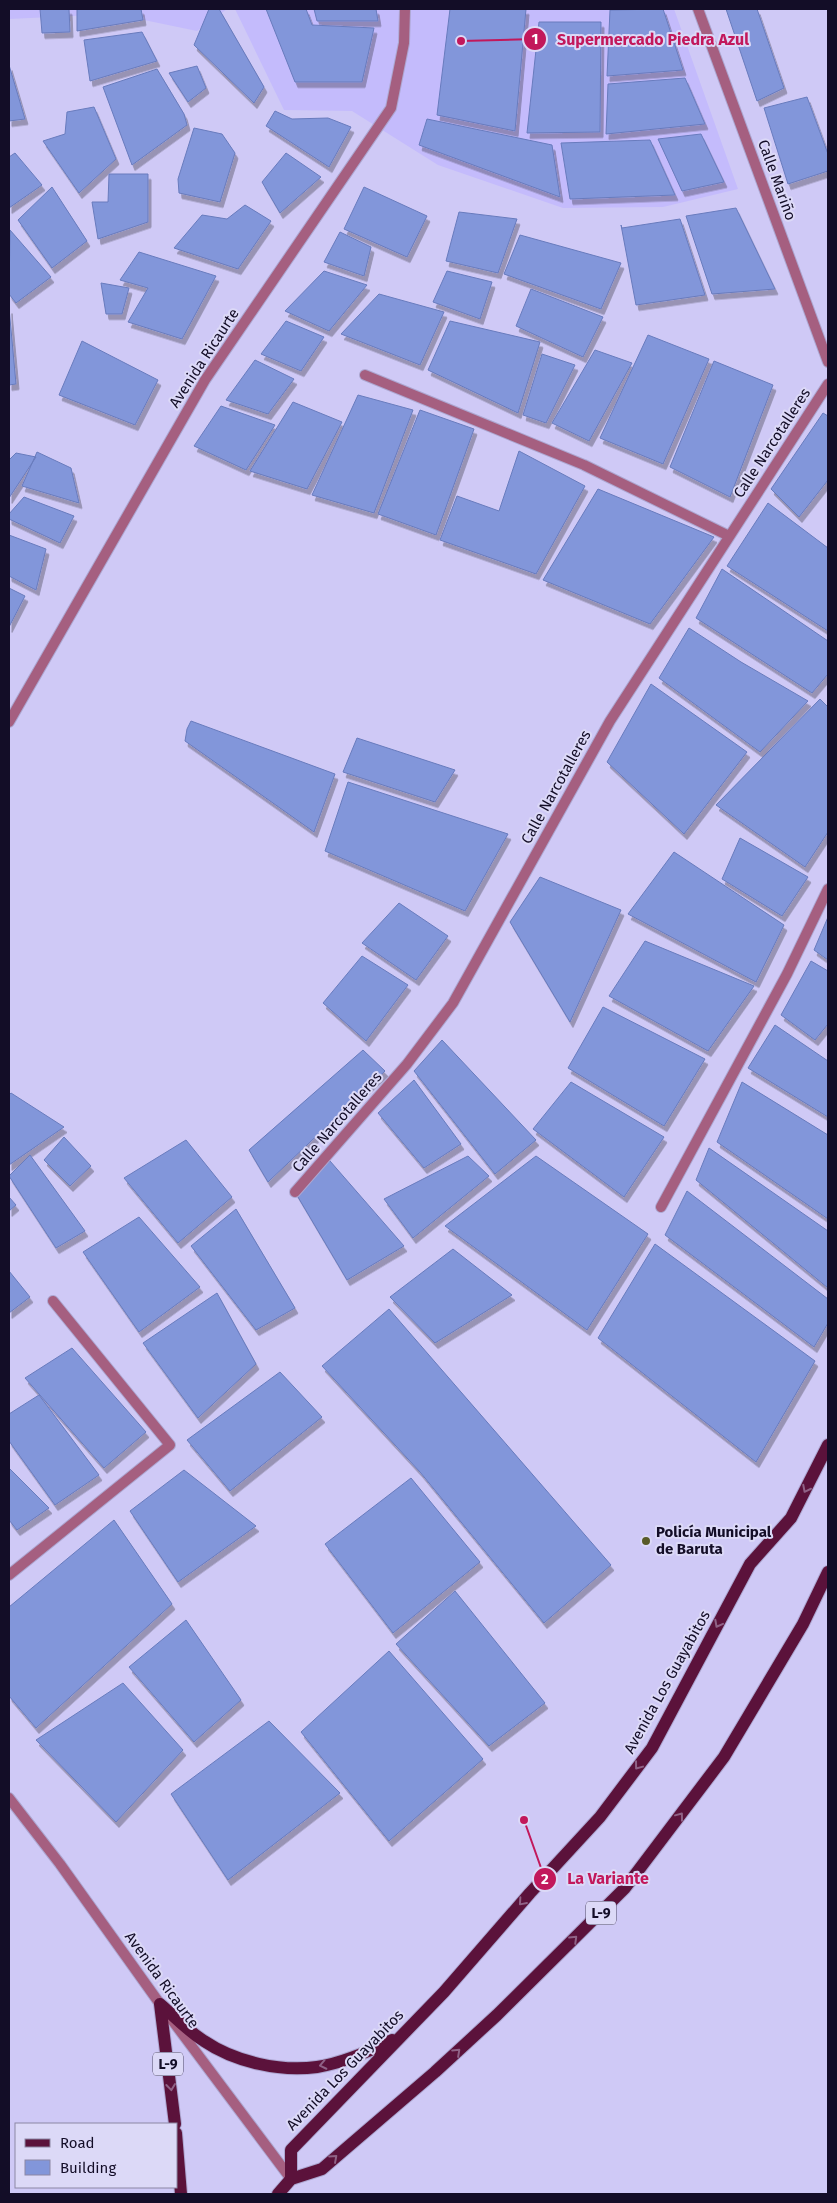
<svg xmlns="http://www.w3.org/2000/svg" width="837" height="2203" viewBox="0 0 837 2203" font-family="'Fira Sans',sans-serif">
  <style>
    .built { fill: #c4bbfc }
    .building { fill: #8296da; stroke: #687bbd; filter: url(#shadow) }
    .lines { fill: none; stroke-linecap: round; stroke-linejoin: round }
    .lane-casing { stroke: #ada7d1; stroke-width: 12 }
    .street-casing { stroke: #ada7d1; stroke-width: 12 }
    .primary-casing { stroke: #ada7d1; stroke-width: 14 }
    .lane { stroke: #a55f80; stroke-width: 10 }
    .street { stroke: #a55f80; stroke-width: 10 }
    .primary { stroke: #5b123b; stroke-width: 12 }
    .oneway { stroke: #8f6286 }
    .poi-dot { fill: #585a28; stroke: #dcd9f7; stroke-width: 2 }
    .labels { text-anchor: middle; stroke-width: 4; stroke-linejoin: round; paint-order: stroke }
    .shield { fill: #dcd9f7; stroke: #4f4a65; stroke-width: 1 }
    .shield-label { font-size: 14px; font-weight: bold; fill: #130d27 }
    .street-label { font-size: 15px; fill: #130d27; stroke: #dcd9f7 }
    .poi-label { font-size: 15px; font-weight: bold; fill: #130d27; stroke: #dcd9f7; text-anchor: start }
    .leader { fill: none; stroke: #c2185b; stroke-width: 2 }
    .callout-dot { fill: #c2185b; stroke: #dcd9f7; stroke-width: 2 }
    .mark-label { font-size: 15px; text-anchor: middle; font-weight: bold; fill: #fff }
    .callout-label { font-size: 16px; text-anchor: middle; font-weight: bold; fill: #c2185b; stroke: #dcd9f7; stroke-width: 4; stroke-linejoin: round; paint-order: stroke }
  </style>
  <defs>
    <filter id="shadow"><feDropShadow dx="3" dy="5.5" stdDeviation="0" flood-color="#0004"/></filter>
  </defs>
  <rect width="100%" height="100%" fill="#cfc9f6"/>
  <!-- built -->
  <path class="built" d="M9,9H227L197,31L115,14L9,19Z
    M235,9H674L738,189L663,207L563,208L438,165L352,111L284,110Z"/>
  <!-- building -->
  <path class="building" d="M40,9H69L70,32L42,33Z
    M77,9H141L143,20L77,31Z
    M209,9H219L264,87L254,103L194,45Z
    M266,9H306L312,25L374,28L362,82H295Z
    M314,9H376L378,21H317Z
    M450,9H526L515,131L437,115Z
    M663,9L683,70L607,76L610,10Z
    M726,9H757L784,88L757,101Z
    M539,22H601L600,132L527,133Z
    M142,32L157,61L90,81L84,40Z
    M9,65L25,119L9,121Z
    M197,66L206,88L188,102L169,73Z
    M157,69L184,114L187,125L132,165L103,87Z
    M685,78L705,124L606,134L608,84Z
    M807,97L828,154V171L788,184L764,108Z
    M94,107L116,159L79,193L43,141L65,134L67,112Z
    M275,111L292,119L328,118L351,127L329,167L266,126Z
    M427,119L552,145L560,197L419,145Z
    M194,128L222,134L235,153L220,202L179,193L178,179Z
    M701,134L724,182L682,191L658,139Z
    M650,140L675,195L570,199L561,143Z
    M15,153L42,185L9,208V157Z
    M286,153L321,177L280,213L262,182Z
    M109,174H148V222L98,239L92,202H108Z
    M52,187L87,241L52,268L18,220Z
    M364,187L427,216L407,257L344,229Z
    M245,205L271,221L238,269L174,248L202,215L227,219Z
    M736,208L775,289L712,294L686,216Z
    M459,212L517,219L498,273L446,261Z
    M680,219L705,295L636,305L621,225L622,228Z
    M10,230L51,277L16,303L9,294Z
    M340,232L371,247L364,276L324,262Z
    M520,235L621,263L601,309L504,274Z
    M139,252L216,276L182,339L128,322L148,288L120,280Z
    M324,271L367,285L329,331L285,311Z
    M447,271L492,282L480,319L433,302Z
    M101,283L129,288L122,314H106Z
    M531,289L603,317L583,357L516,326Z
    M379,294L444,312L420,365L341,334Z
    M9,308L16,384L9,385Z
    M286,321L324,337L301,371L261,354Z
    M450,321L540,342L518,413L428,370Z
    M648,335L709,359L663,464L600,438Z
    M82,341L158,380L135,425L59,395Z
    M595,350L632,363L589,441L552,423Z
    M542,354L575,365L546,423L523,415Z
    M255,360L294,379L268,414L226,400Z
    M714,361L773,385L730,497L670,467Z
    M358,395L413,410L374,513L312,495Z
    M293,402L342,422L307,489L250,471Z
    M221,406L275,425L246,470L194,446Z
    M420,410L474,429L436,535L378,514Z
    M823,413L828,416V480L799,517L771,489Z
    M519,451L585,486L536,574L440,540L457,496L499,511Z
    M37,452L71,468L79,503L22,486Z
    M16,453L36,457L9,498V460Z
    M598,489L714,537L650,624L543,580Z
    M24,497L74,516L60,543L9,519V514Z
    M768,503L828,548V631L727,566Z
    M9,535L46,549L36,590L9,576Z
    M722,569L828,641V674L812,693L696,618Z
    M9,588L25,596L9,627Z
    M689,628L741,662L808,701L760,752L659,678Z
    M651,684L747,752L684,834L607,762Z
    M820,699L828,707V832L805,867L716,805Z
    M191,721L335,774L314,832L185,741L187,729Z
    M357,738L455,770L435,802L343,772Z
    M348,782L508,834L465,911L325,851Z
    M740,838L808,877L782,916L722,879Z
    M674,852L784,925L756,982L628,914Z
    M540,877L621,910L570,1022L510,922Z
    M399,903L448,936L416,980L362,943Z
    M828,917V960L814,950Z
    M645,941L754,986L708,1051L609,996Z
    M362,956L408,985L366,1041L323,1003Z
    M811,961L828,971V1024L815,1040L781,1015Z
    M603,1007L705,1059L664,1126L568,1068Z
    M775,1025L828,1061V1117L748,1068Z
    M442,1040L536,1140L495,1174L414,1071Z
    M363,1050L385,1071L268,1182L249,1150Z
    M414,1080L461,1144L424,1168L378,1113Z
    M571,1082L664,1137L624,1197L533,1129Z
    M742,1082L828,1135V1219L717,1142Z
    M11,1093L64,1127L9,1165V1095Z
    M64,1137L91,1166L70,1186L44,1160Z
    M186,1140L232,1197L178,1243L124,1178Z
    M709,1148L828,1231V1288L696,1180Z
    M30,1155L85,1231L56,1248L9,1176Z
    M468,1156L489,1176L413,1238L384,1199Z
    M536,1156L648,1234L587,1330L445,1226Z
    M330,1161L404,1246L347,1280L295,1192Z
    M687,1191L828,1299V1323L814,1347L665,1235Z
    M9,1197L16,1205L9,1211Z
    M236,1209L295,1308L256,1330L191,1246Z
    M139,1217L200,1287L139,1332L83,1252Z
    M655,1244L815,1361L756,1462L598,1338Z
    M453,1249L512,1295L435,1343L390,1297Z
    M9,1271L30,1297L9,1313Z
    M217,1293L256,1364L198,1418L143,1343Z
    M389,1309L611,1565L544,1623L420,1472L322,1366Z
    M72,1348L146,1432L104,1468L25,1378Z
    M280,1372L322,1417L230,1491L187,1440Z
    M39,1395L99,1475L55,1505L9,1441V1414Z
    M9,1468L49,1508L17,1530L9,1520Z
    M184,1470L256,1526L178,1582L130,1511Z
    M411,1478L480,1562L393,1633L325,1544Z
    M114,1520L172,1604L36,1728L9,1696V1607Z
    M455,1591L545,1703L489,1746L396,1644Z
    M186,1620L241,1700L194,1742L129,1667Z
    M389,1651L483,1759L389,1841L301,1732Z
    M123,1683L183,1750L116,1822L36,1740Z
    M269,1721L340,1793L228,1880L171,1794Z"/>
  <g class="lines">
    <defs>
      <path id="lane" d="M661,1207L787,974L828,889"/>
      <path id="street" d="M698,9L828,362
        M365,375L584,465L729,536
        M9,722L205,380L391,108L404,43L405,9
        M295,1192L407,1064L453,1003L610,721L828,384
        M9,1575L170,1445L53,1301
        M9,1798L60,1864L160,2004L291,2179"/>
      <path id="primary" d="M160,2004C174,2016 188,2031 204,2041C235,2062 280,2072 317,2067C343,2063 368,2052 392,2040
        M160,2004L175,2124
        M176,2133L181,2194
        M291,2179V2150L444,1992L530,1893L600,1817L652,1748L750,1564L791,1518L828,1445
        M291,2179L322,2169L435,2072L497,2015L625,1888L724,1757L803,1624L828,1572
        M278,2194L291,2179"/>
    </defs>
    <!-- lane casing -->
    <use href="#lane" class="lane-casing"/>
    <!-- street casing -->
    <use href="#street" class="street-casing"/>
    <!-- primary casing -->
    <use href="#primary" class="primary-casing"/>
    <!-- lane -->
    <use href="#lane" class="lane"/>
    <!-- street -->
    <use href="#street" class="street"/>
    <!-- primary -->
    <use href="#primary" class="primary"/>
  </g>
  <!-- one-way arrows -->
  <defs><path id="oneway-chevron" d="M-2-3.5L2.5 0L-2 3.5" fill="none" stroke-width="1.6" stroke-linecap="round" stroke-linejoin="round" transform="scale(1.25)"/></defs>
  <g class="oneway">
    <use href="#oneway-chevron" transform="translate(806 1489) rotate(117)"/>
    <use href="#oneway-chevron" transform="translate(718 1624) rotate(118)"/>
    <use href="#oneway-chevron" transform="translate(638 1766) rotate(127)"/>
    <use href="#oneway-chevron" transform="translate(680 1816) rotate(-53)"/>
    <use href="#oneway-chevron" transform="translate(522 1902) rotate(131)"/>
    <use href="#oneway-chevron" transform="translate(574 1939) rotate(-44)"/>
    <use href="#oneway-chevron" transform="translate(457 2052) rotate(-43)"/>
    <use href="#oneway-chevron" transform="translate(323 2065) rotate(168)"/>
    <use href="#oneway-chevron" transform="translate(171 2087) rotate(83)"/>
    <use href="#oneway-chevron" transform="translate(334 2158) rotate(-42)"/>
  </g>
  <!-- markers -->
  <circle class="poi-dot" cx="646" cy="1541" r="5"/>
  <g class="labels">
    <!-- shield labels -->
    <g class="shield">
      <rect x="586" y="1901.5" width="30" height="23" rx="4"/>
      <rect x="153" y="2052.5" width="30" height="23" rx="4"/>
    </g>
    <g class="shield-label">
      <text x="601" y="1918">L-9</text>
      <text x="168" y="2069">L-9</text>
    </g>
    <!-- street labels -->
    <g class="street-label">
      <text transform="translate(777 180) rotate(70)" y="5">Calle Mariño</text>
      <text transform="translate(204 358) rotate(-57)" y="5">Avenida Ricaurte</text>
      <text transform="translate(772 443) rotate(-57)" y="5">Calle Narcotalleres</text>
      <text transform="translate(556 787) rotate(-61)" y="5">Calle Narcotalleres</text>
      <text transform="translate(337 1122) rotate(-49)" y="5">Calle Narcotalleres</text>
      <text transform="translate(667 1682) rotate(-61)" y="5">Avenida Los Guayabitos</text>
      <text transform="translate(162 1980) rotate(54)" y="5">Avenida Ricaurte</text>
      <text transform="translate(345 2070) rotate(-46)" y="5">Avenida Los Guayabitos</text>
    </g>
    <!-- poi labels -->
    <g class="poi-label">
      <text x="656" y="1537">Policía Municipal<tspan x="656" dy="17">de Baruta</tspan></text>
    </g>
  </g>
  <!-- callouts -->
  <path class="leader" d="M461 41L535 39M524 1820L545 1879"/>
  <g class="callout-dot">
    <circle cx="461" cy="41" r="5"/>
    <circle cx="524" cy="1820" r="5"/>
    <circle cx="535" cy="39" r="12"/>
    <circle cx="545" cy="1879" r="12"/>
  </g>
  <g class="mark-label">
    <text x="535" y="44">1</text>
    <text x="545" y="1884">2</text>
  </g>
  <g class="callout-label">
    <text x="653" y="45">Supermercado Piedra Azul</text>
    <text x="608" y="1884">La Variante</text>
  </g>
  <!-- border -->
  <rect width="837" height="2203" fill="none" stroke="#130d27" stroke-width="20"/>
  <!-- legend -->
  <rect x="15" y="2123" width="162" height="65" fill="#dcd9f7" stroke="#8c87a4"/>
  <rect x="25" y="2139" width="25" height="8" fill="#5b123b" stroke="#8c87a4"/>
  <text x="60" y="2148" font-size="15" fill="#130d27">Road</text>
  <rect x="25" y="2160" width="25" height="15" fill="#8296da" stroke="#8c87a4"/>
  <text x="60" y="2173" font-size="15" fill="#130d27">Building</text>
</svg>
